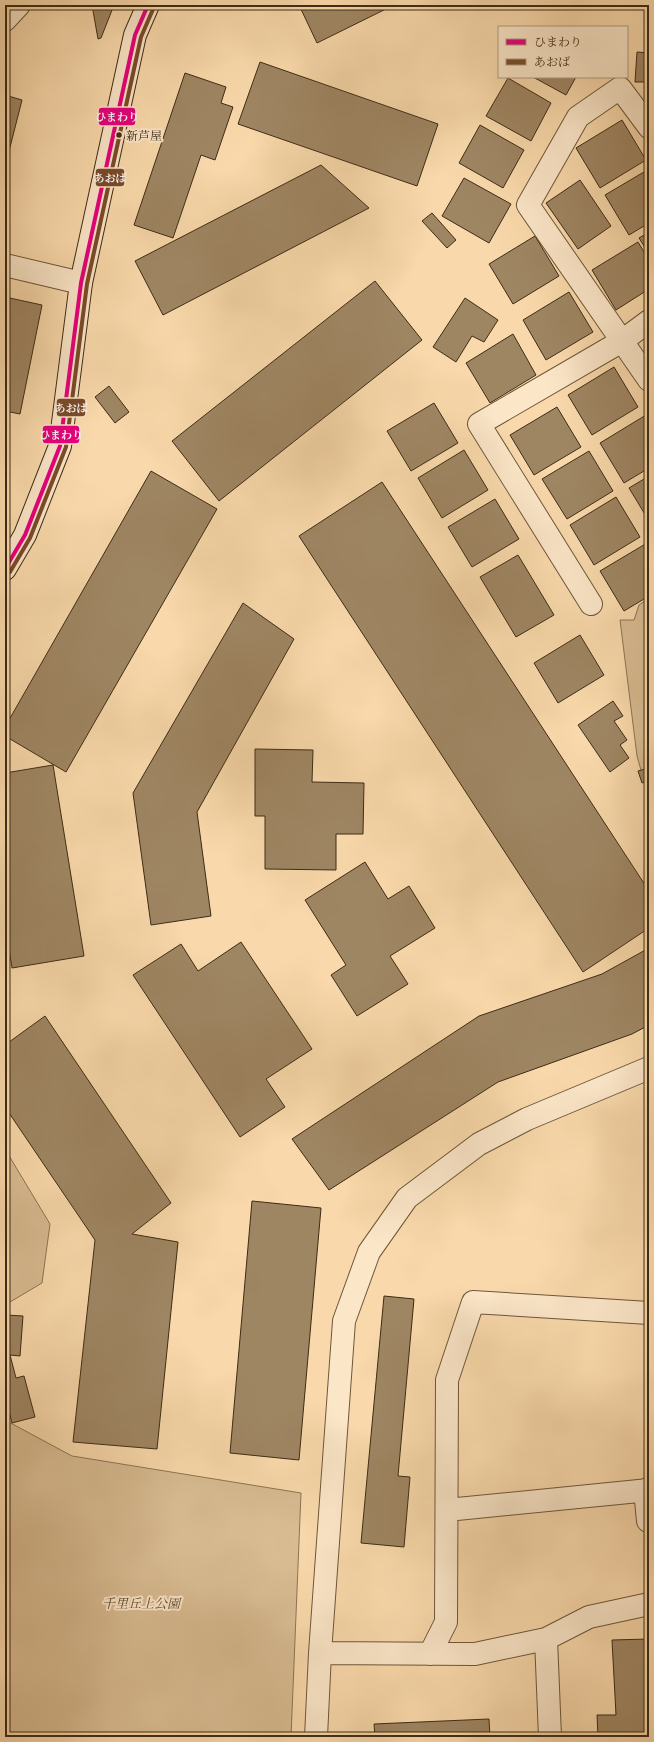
<svg xmlns="http://www.w3.org/2000/svg" width="654" height="1742" viewBox="0 0 654 1742" font-family="'IM FELL Double Pica','Noto Serif JP',serif">
  <style>
    .green { fill: #d9bc92; stroke: #8c7454 }
    .building { fill: #9f8663; stroke: #3e2c15 }
    .lines { fill: none; stroke-linecap: round; stroke-linejoin: round }
    .street-casing { stroke: #6d573a; stroke-width: 24 }
    .secondary-casing { stroke: #3e2c15; stroke-width: 24 }
    .street { stroke: #fbe6c8; stroke-width: 22 }
    .secondary { stroke: #fbe6c8; stroke-width: 22 }
    .bus-1-casing { stroke: #fbe6c8; stroke-width: 7 }
    .bus-2-casing { stroke: #fbe6c8; stroke-width: 7 }
    .bus-1 { stroke: #e5007d; stroke-width: 4 }
    .bus-2 { stroke: #7a4b2a; stroke-width: 4 }
    .bus-dot { fill: #3e2c15; stroke: #fbe6c8; stroke-width: 1.5 }
    .labels { text-anchor: middle; stroke-width: 4; stroke-linejoin: round; paint-order: stroke }
    .bus-label { font-size: 12px; fill: #3e2c15; stroke: #fbe6c8; text-anchor: start }
    .park-label { font-size: 13px; font-style: italic; fill: #5d492e; stroke: #fbe6c8 }
    .line-badge { stroke: #fbe6c8; stroke-width: 1.5 }
    .badge-label { font-size: 11px; text-anchor: middle; font-weight: bold; fill: #fff }
  </style>
  <rect width="100%" height="100%" fill="#f9d9ab"/>
  <filter id="stains"><feTurbulence type="fractalNoise" baseFrequency=".005" numOctaves="4"/><feColorMatrix values="0 0 0 0 .2 0 0 0 0 .09 0 0 0 0 .02 0 0 0 .5 -.17"/></filter>
  <radialGradient id="worn" r=".72"><stop offset=".6" stop-color="#630" stop-opacity="0"/><stop offset="1" stop-color="#630" stop-opacity=".3"/></radialGradient>
  <!-- green -->
  <path class="green" d="M649,598V783L645,784L637,756L620,620H634L639,605Z
    M5,1149L50,1224L42,1283L5,1305Z
    M5,1420L72,1456L301,1493L291,1737H5Z"/>
  <!-- building -->
  <path class="building" d="M92,5H114L101,38L98,39Z
    M299,5H394L317,43Z
    M637,52L649,53V82H635Z
    M260,62L438,124L417,186L238,124Z
    M185,73L226,87L221,103L233,107L215,160L201,155L173,238L134,225Z
    M533,77H576L566,95Z
    M508,78L551,103L531,141L486,116Z
    M5,95L22,100L5,167Z
    M622,120L646,160L600,188L576,148Z
    M480,125L524,150L503,188L459,163Z
    M321,165L369,208L163,315L135,261Z
    M649,169V223L629,235L605,195Z
    M464,178L511,204L489,243L442,216Z
    M580,180L611,226L578,249L546,203Z
    M432,213L456,240L447,248L422,221Z
    M649,232V254L639,238Z
    M535,236L559,276L513,304L489,264Z
    M638,242L649,260V289L616,310L592,270Z
    M375,281L422,340L219,501L172,441Z
    M569,292L593,332L546,360L523,320Z
    M5,297L42,305L20,414L5,411Z
    M465,298L498,320L484,342L472,336L456,362L433,347Z
    M513,334L536,375L490,403L466,363Z
    M614,367L638,407L592,435L568,395Z
    M109,386L129,412L115,423L95,397Z
    M434,403L458,443L411,471L387,431Z
    M557,407L581,447L534,475L510,435Z
    M646,415L649,420V468L624,483L600,443Z
    M464,450L488,490L442,518L418,478Z
    M589,451L613,491L567,519L542,479Z
    M151,471L217,509L66,772L5,736V727Z
    M649,476V521L629,488Z
    M382,482L649,891V928L583,972L299,536Z
    M616,497L640,537L594,565L570,525Z
    M495,499L519,539L472,567L448,527Z
    M647,543L649,547V596L624,611L600,571Z
    M518,555L554,615L516,637L480,577Z
    M243,603L294,639L197,812L211,916L151,925L133,793Z
    M580,635L604,675L558,703L534,663Z
    M613,701L623,716L614,721L627,740L620,745L629,758L610,772L578,725Z
    M255,749L313,750L312,782L364,783L363,834H336V870L265,869V816H255Z
    M53,765L84,956L12,968L5,924V773Z
    M645,769L649,780L642,783L638,771Z
    M365,862L388,899L409,886L435,928L390,956L408,984L357,1016L331,975L346,965L305,900Z
    M241,942L312,1049L266,1079L285,1107L240,1137L133,975L181,944L198,971Z
    M649,948V1025L632,1034L498,1082L329,1190L292,1139L479,1016L602,974Z
    M45,1016L171,1203L132,1234L178,1242L157,1449L73,1442L95,1240L5,1107V1045Z
    M252,1201L321,1208L299,1460L230,1453Z
    M384,1296L414,1299L398,1476L410,1477L404,1547L361,1543Z
    M6,1315L23,1316L20,1356L10,1355L16,1378L24,1376L35,1417L12,1423L7,1403H5Z
    M649,1639V1737H598L597,1715H616L612,1640Z
    M489,1719L490,1737H375L374,1724Z"/>
  <g class="lines">
    <defs>
      <path id="street" d="M5,20L19,5
        M649,127L620,88L578,117L528,205L649,380
        M5,265L81,283
        M591,604L479,424L622,341L649,321
        M645,1490L648,1521
        M447,1510L649,1490
        M546,1639L550,1737
        M320,1653L475,1654L546,1639L589,1617L649,1604
        M430,1654L446,1622L447,1380L473,1302L649,1313
        M316,1737L320,1653L344,1321L369,1252L407,1198L479,1144L527,1119L649,1068"/>
      <path id="secondary" d="M5,569L25,535L60,446L81,283L135,35L148,5"/>
    </defs>
    <!-- street casing -->
    <use href="#street" class="street-casing"/>
    <!-- secondary casing -->
    <use href="#secondary" class="secondary-casing"/>
    <!-- street -->
    <use href="#street" class="street"/>
    <!-- secondary -->
    <use href="#secondary" class="secondary"/>
    <defs>
      <path id="bus-1" d="M5,569L25,535L60,446L81,283L135,35L148,5"/>
      <path id="bus-2" d="M10,572L30,538L66,447L87,284L141,37L154,7"/>
    </defs>
    <!-- bus-1 casing -->
    <use href="#bus-1" class="bus-1-casing"/>
    <!-- bus-2 casing -->
    <use href="#bus-2" class="bus-2-casing"/>
    <!-- bus-1 -->
    <use href="#bus-1" class="bus-1"/>
    <!-- bus-2 -->
    <use href="#bus-2" class="bus-2"/>
  </g>
  <!-- markers -->
  <circle class="bus-dot" cx="119" cy="135" r="3.5"/>
  <g class="labels">
    <!-- bus labels -->
    <g class="bus-label">
      <text x="126" y="140">新芦屋</text>
    </g>
    <!-- park labels -->
    <g class="park-label">
      <text x="141" y="1608">千里丘上公園</text>
    </g>
  </g>
  <g class="line-badge">
    <rect x="98" y="107" width="38" height="19" rx="4" fill="#e5007d"/>
    <rect x="95" y="168" width="30" height="19" rx="4" fill="#7a4b2a"/>
    <rect x="56" y="398" width="30" height="19" rx="4" fill="#7a4b2a"/>
    <rect x="42" y="425" width="38" height="19" rx="4" fill="#e5007d"/>
  </g>
  <g class="badge-label">
    <text x="117" y="121">ひまわり</text>
    <text x="110" y="182">あおば</text>
    <text x="71" y="412">あおば</text>
    <text x="61" y="439">ひまわり</text>
  </g>
  <!-- margin -->
  <rect width="654" height="1742" fill="none" stroke="#f9d9ab" stroke-width="20"/>
  <rect x="6" y="6" width="642" height="1730" fill="none" stroke="#3e2c15" stroke-width="2"/>
  <rect x="10" y="10" width="634" height="1722" fill="none" stroke="#3e2c15"/>
  <!-- legend -->
  <rect x="498" y="26" width="130" height="52" fill="#fbe6c8" stroke="#af9c80"/>
  <rect x="506" y="39" width="20" height="6" fill="#e5007d" stroke="#af9c80"/>
  <text x="534" y="46" font-size="12" fill="#3e2c15">ひまわり</text>
  <rect x="506" y="59" width="20" height="6" fill="#7a4b2a" stroke="#af9c80"/>
  <text x="534" y="66" font-size="12" fill="#3e2c15">あおば</text>
  <rect width="100%" height="100%" filter="url(#stains)"/>
  <rect width="100%" height="100%" fill="url(#worn)"/>
</svg>
